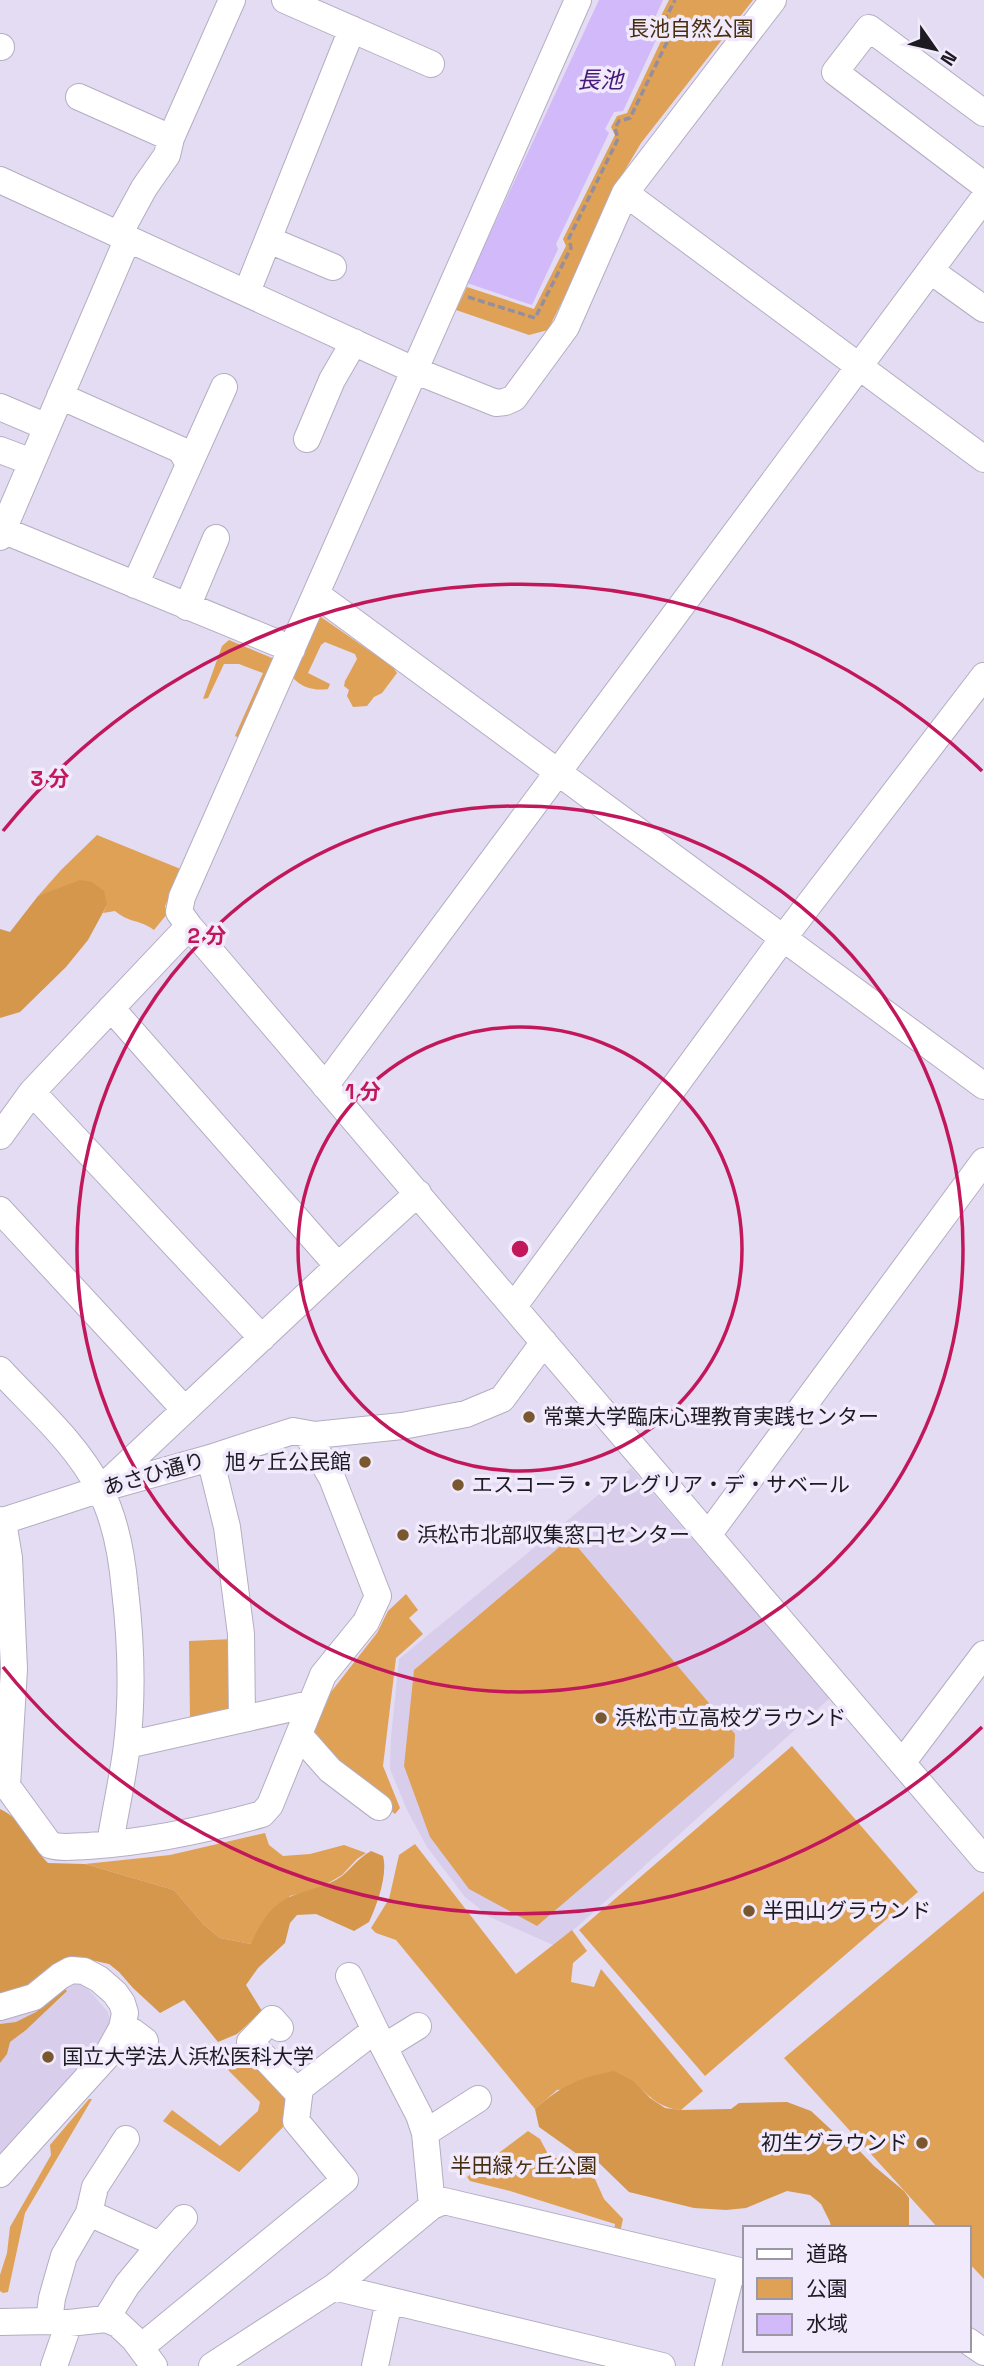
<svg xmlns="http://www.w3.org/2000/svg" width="984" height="2366" viewBox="0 0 984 2366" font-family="'Space Grotesk','Noto Sans JP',sans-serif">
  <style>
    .built { fill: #d8ceeb }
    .green { fill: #dfa156 }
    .forest { fill: #d4974c }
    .water { fill: #d1b9fa }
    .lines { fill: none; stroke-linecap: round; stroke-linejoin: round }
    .minor-casing { stroke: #b4adc2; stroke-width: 28 }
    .path { stroke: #948e9f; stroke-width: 3.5; stroke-dasharray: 7 3.5; stroke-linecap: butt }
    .minor { stroke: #fff; stroke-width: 26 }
    .ring { fill: none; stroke: #c2185b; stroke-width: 3.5 }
    .poi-dot { fill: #7a582f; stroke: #f0eafc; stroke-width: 2.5 }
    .labels { text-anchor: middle; stroke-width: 7; stroke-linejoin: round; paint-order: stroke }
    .park-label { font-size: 21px; fill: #472e0d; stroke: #f0eafc }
    .poi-label { font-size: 21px; fill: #1d1a22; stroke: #f0eafc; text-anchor: start }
    .street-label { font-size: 21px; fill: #1d1a22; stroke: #f0eafc }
    .water-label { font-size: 23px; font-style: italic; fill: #471976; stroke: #f0eafc }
    .centre { fill: #c2185b; stroke: #f0eafc; stroke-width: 3.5 }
    .ring-label { font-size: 21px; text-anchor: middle; font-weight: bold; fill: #c2185b; stroke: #f0eafc; stroke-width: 7; stroke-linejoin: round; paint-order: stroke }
  </style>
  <rect width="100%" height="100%" fill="#e3dcf2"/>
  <!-- built -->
  <path class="built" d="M631,1468L830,1698L578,1926L553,1945L490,1917L465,1897L427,1847L407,1810L390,1769L391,1737L399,1659Z
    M68,1966L108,2012L112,2030L0,2162V1996Z"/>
  <!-- green -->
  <path class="green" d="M669,0H753L641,143L615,187L584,257L548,330L529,335L456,310L467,287L534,309L566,246L563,239L615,135L611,127L617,116L627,113L662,39L653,32Z
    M321,617L393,667L397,673L382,693L374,697L367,706L353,707L347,696L349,690L344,686L345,681L357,659L355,654L325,642L321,645L308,673L330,684L328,689C315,691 302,688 292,677L316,619Z
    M229,640L277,660L242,739L235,736L263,673L239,664H224L208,698L203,699L222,646Z
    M97,835L183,870L165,906L167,914L154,930C139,919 129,923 115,911L103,913L107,905L59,890L38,896L61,870Z
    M570,1538L735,1734L734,1757L537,1926L469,1889L430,1837L404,1766L414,1670Z
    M406,1594L418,1610L409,1618L423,1634L396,1658L383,1766L400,1808L395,1814L342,1770L312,1736L331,1692L377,1633L388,1611Z
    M233,1639L232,1705L226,1714L190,1720L189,1641Z
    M792,1746L918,1892L705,2076L579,1930Z
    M265,1833L269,1845L283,1856L310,1854L344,1845L366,1853L357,1859L342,1875L320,1888L290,1896L251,1944L220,1938L204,1925L174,1890L85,1864L170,1855Z
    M415,1844L516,1974L572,1930L587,1951L573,1963L571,1982L594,1987L601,1969L703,2091L681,2110C660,2108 650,2098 635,2082L557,2090L535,2109L396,1940L376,1933L371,1928L389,1899L399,1855Z
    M984,1891V2279L968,2262V2228H938L784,2058Z
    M240,2042L288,2093L287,2123L239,2172L163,2121L172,2110L220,2146L258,2111L260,2102L216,2058Z
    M89,2099H92L25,2213L8,2292L3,2293L0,2291V2275L7,2253L10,2227L51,2155L50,2145Z
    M528,2131L540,2139L548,2154L567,2163L582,2167L595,2179L604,2199L623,2219L620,2233H614L615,2224L510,2191L470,2181L467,2177Z"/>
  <!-- forest -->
  <path class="forest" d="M80,880L92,882L104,891L107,905L88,940L66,967L20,1012L0,1018V929L10,932L38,896Z
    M0,1809C24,1820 31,1846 48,1863L85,1864L174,1890L204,1925L220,1938L251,1944C260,1924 270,1905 292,1896C309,1889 327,1887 342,1876C353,1867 356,1860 371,1851L383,1856C388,1875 377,1905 369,1922L354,1931L316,1914L297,1915L290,1923L285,1943L258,1968L246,1985L262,2011L237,2034L218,2042L184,2000L160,2013L133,1988L119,1972L109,1964L91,1960L68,1966L21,1990L0,1996Z
    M64,1988L67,1991L26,2030L10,2042L7,2054L0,2063V2024L16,2022L36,2012Z
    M614,2071L635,2082L650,2098L665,2108L681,2110L731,2109L739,2103L787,2102L811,2111L838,2136L852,2143L874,2166L904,2191L909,2198V2228H831L830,2222L821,2204L810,2195L787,2191L746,2208L726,2210L694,2208L629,2192L598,2162L577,2154L539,2127L535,2109C562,2085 579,2078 614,2071Z"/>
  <!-- water -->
  <path class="water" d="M599,0H663L647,35L656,40L623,111L614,112L605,129L609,133L556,244L558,249L532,305L467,283Z"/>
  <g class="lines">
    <defs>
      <path id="minor" d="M285,0L431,64
        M578,0L182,897L179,912L189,926L984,1859
        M0,47H1
        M79,97L171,138
        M984,113L869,28L835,72L984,185
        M0,180L416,371L496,403L505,402L514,398L566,327L625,193L984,459
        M625,193L773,0
        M119,234L144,188L167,155L171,138L232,0
        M269,240L333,267
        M931,271L984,309
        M247,292L352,29
        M60,396L181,450L189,465
        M0,407L47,427
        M307,439L332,380L354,342
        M0,450L32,462
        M0,529L292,649
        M0,537L128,238
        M135,585L224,387
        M316,594L984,1086
        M187,607L216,538
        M111,1008L338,1266L418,1193
        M325,1086L984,198
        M32,1092L262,1338
        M0,1136L32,1092L189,926
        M0,1210L185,1410
        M514,1306L784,937L984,676
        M0,1370C34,1407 76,1443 99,1488C116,1519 122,1556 125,1590C131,1641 133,1693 127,1745C123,1778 115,1811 110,1844
        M210,1458L227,1527L241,1634L242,1718
        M105,1485L338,1266
        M0,1520L3,1522L9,1558L14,1669L7,1786L50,1845C63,1849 75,1846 88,1846C147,1842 205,1830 262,1814L270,1805L323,1675L366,1622L378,1596L332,1478L308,1436
        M0,1522L107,1487L210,1458L293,1431L315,1435L402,1426L466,1414L502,1399L544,1342
        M708,1535L984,1161
        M300,1736L330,1770L379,1807
        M127,1745L310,1704
        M902,1763L984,1654
        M349,1976L375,2030
        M0,2007L34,1997L60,1976L71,1970L84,1971L99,1979L115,1993L122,2003L125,2013L122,2028L106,2057L0,2174
        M122,2028L133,2032L145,2041
        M280,2028L272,2019L250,2042L299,2094
        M384,2047L418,2026
        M425,2133L478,2099
        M89,2213L160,2245L127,2285L106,2319
        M160,2245L184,2218
        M334,2287L662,2366
        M49,2321L52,2298L64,2256L89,2213L95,2187L126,2139
        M0,2322L49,2321L69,2323L106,2319L118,2324L134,2339L154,2366
        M968,2341L984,2352
        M141,2347L345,2180L296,2121L300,2088L375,2030L419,2115L425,2133L432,2206
        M54,2366L69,2323
        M212,2366L334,2287L432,2206L444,2201L744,2272
        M375,2366L389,2301
        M708,2366L732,2269"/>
    </defs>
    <!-- minor casing -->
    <use href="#minor" class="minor-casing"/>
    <!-- path -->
    <path class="path" d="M468,297L535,318L571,248L569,238L618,139L615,128L619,121L630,118L669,38L661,27L675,0"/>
    <!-- minor -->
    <use href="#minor" class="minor"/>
  </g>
  <!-- distance rings -->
  <g class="ring">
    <circle cx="520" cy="1249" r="222"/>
    <circle cx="520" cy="1249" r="443"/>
    <path d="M982 1727A665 665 0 0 1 3 1667M3 831A665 665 0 0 1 982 771"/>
  </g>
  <!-- markers -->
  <g class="poi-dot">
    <circle cx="529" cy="1417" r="7"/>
    <circle cx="365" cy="1462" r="7"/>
    <circle cx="458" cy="1485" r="7"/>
    <circle cx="403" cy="1535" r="7"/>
    <circle cx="601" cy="1718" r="7"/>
    <circle cx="749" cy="1911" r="7"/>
    <circle cx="48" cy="2057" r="7"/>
    <circle cx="922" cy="2143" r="7"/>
  </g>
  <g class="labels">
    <!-- park labels -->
    <g class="park-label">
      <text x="691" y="36">長池自然公園</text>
      <text x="524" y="2173">半田緑ヶ丘公園</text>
    </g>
    <!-- poi labels -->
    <g class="poi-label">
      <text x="543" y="1424">常葉大学臨床心理教育実践センター</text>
      <text x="351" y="1469" text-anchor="end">旭ヶ丘公民館</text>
      <text x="472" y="1492">エスコーラ・アレグリア・デ・サベール</text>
      <text x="417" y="1542">浜松市北部収集窓口センター</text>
      <text x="615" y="1725">浜松市立高校グラウンド</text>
      <text x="763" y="1918">半田山グラウンド</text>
      <text x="62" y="2064">国立大学法人浜松医科大学</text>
      <text x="908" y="2150" text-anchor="end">初生グラウンド</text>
    </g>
    <!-- street labels -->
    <g class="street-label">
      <text transform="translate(154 1474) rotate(-16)" y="7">あさひ通り</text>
    </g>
    <!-- water labels -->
    <g class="water-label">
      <text x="600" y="88">長池</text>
    </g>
  </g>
  <circle cx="520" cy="1249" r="10" class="centre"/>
  <g class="ring-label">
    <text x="50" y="786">3 分</text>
    <text x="207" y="943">2 分</text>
    <text x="363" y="1099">1 分</text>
  </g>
  <!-- legend -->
  <rect x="743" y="2226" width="228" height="126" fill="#f0eafc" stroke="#9c97a5" stroke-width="2"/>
  <rect x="757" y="2249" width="35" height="10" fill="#ffffff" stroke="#9c97a5" stroke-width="2"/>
  <text x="806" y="2261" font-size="21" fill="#1d1a22">道路</text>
  <rect x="757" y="2278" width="35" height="21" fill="#dfa156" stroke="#9c97a5" stroke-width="2"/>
  <text x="806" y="2296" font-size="21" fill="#1d1a22">公園</text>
  <rect x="757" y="2314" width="35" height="21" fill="#d1b9fa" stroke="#9c97a5" stroke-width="2"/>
  <text x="806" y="2331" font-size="21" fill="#1d1a22">水域</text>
  <!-- north arrow -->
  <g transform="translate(935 49) rotate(124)" stroke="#f0eafc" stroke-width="5" paint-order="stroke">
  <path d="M0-5L12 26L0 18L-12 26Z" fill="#1d1a22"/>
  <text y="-10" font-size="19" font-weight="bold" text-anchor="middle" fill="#1d1a22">N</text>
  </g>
</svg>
